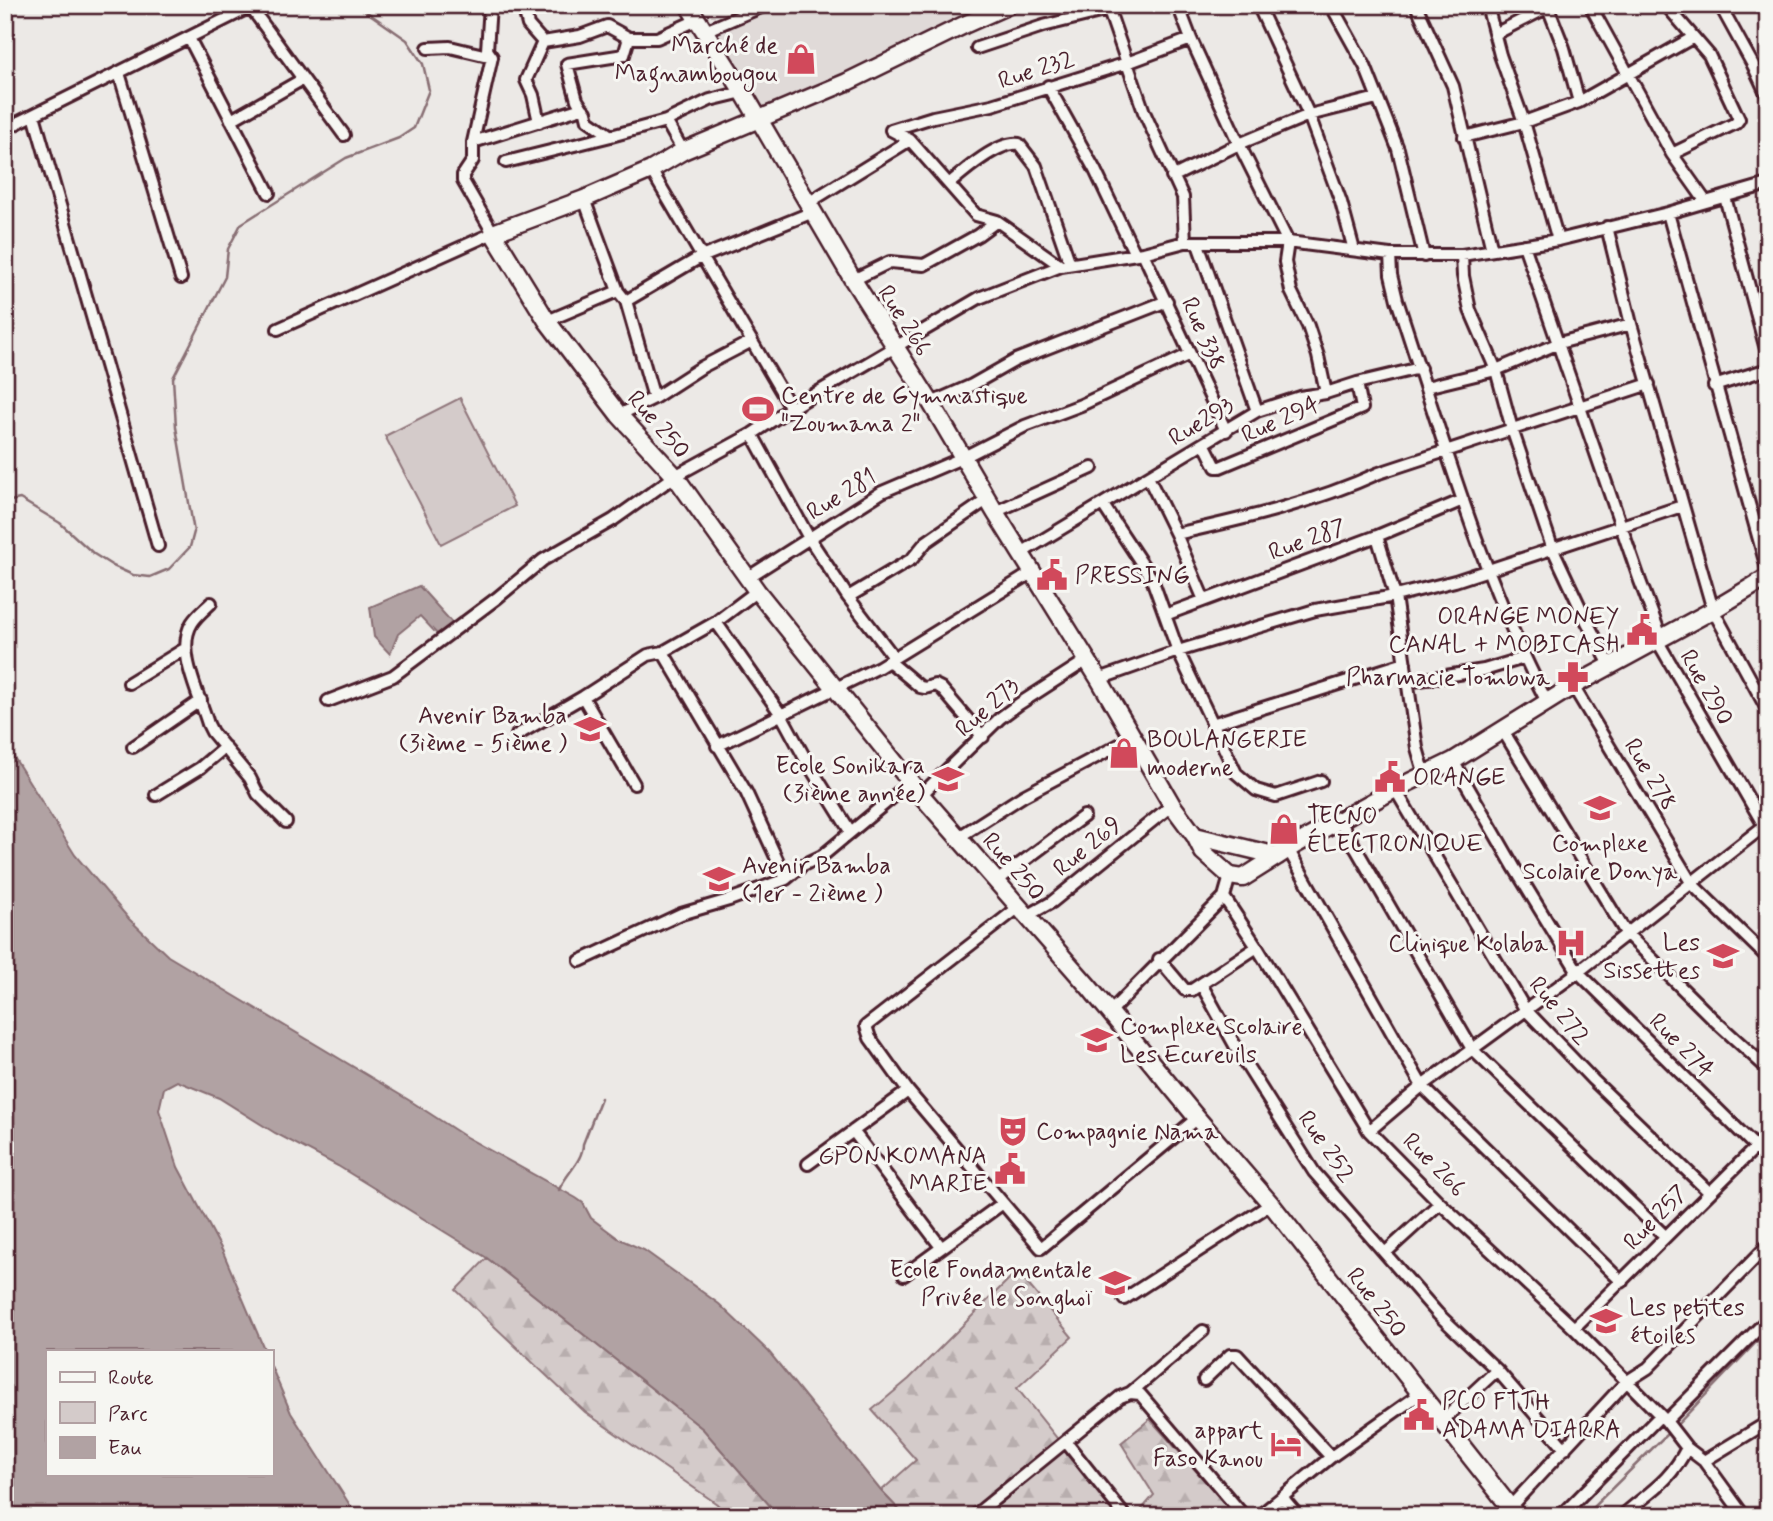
<svg xmlns="http://www.w3.org/2000/svg" width="1773" height="1521" viewBox="0 0 1773 1521" font-family="Mynerve,sans-serif">
  <style>
    .built { fill: #e0dad8 }
    .green { fill: #d4cbca; stroke: #8f757a; stroke-width: 2 }
    .forest { fill: url(#forest-firs); stroke: #8f757a; stroke-width: 2 }
    .water { fill: #b1a2a3; stroke: #886e73; stroke-width: 2 }
    .lines { fill: none; stroke-linecap: round; stroke-linejoin: round }
    .stream { stroke: #886e73; stroke-width: 2.5 }
    .street-casing { stroke: #4a1f2b; stroke-width: 16 }
    .secondary-casing { stroke: #4a1f2b; stroke-width: 21 }
    .street { stroke: #f6f6f2; stroke-width: 10 }
    .secondary { stroke: #f6f6f2; stroke-width: 16 }
    .labels { text-anchor: middle; stroke-width: 6; stroke-linejoin: round; paint-order: stroke }
    .poi-label { font-size: 24px; fill: #4a1f2b; stroke: #f6f6f2; text-anchor: end }
    .street-label { font-size: 24px; fill: #4a1f2b; stroke: #f6f6f2 }
  </style>
  <defs>
    <pattern id="forest-firs" width="22" height="20" patternUnits="userSpaceOnUse" patternTransform="scale(1.75)"><rect width="22" height="20" fill="#d4cbca"/><path d="M5 1l3.5 6h-7zM16 11l3.5 6h-7z" fill="#b8aeae"/></pattern>
  </defs>
  <rect width="100%" height="100%" fill="#ece9e6"/>
  <filter id="ink" filterUnits="userSpaceOnUse"><feTurbulence type="fractalNoise" baseFrequency=".0143" numOctaves="2"/><feDisplacementMap in="SourceGraphic" scale="14" xChannelSelector="R" yChannelSelector="G"/><feConvolveMatrix kernelMatrix="1 2 1 2 8 2 1 2 1" color-interpolation-filters="sRGB"/></filter>
  <g filter="url(#ink)">
    <!-- built -->
    <path class="built" d="M766,5H969L973,16L760,108L713,29Z"/>
    <!-- green -->
    <path class="green" d="M460,398L515,506L441,544L385,436Z"/>
    <!-- forest -->
    <path class="forest" d="M487,1258L703,1429L779,1516H727L717,1504L585,1412L456,1290Z
      M1017,1271L1072,1337L1017,1388L1119,1516H905L881,1491L916,1460L872,1410L909,1379Z
      M1150,1419L1236,1516H1136L1154,1495L1121,1443Z"/>
    <!-- water -->
    <path class="water" d="M419,586L455,626L437,634L420,616L398,634L390,654L374,637L370,607Z
      M5,743L75,855L129,919L168,956L412,1102L466,1137L576,1198L583,1203L591,1218L619,1239L644,1250L719,1304L769,1352L881,1491L905,1516H779L703,1429L487,1258L338,1166L275,1133L219,1098L177,1081L164,1088L159,1110L178,1167L223,1252L265,1351H47V1474H271V1366L291,1413L357,1516H5Z"/>
    <g class="lines">
      <!-- stream -->
      <path class="stream" d="M5,502L20,499L60,523L94,554L113,566L133,575L150,577L169,569L190,547L194,532L176,427L173,378L225,277L228,249L241,224L346,158L399,138L414,128L429,90L423,64L407,40L357,5
        M559,1190C565,1175 583,1161 583,1144L601,1098
        M1674,1428L1768,1330
        M1584,1516L1669,1432"/>
      <defs>
        <path id="street" d="M249,5L344,135
          M523,5L528,25L543,42
          M1107,5L1144,112L1183,197L1185,242
          M1178,5L1191,39L1239,144L1288,242L1285,262L1291,291L1308,326L1318,356L1326,393
          M1258,5L1309,115L1341,202L1354,250
          M1331,5L1365,66L1398,149L1424,256
          M1416,5L1453,86L1492,250
          M1487,5L1500,55L1524,122L1558,240
          M1547,5L1564,48L1579,102
          M1590,5L1672,154L1706,202
          M1666,5L1709,55L1739,119L1736,123L1672,154
          M1720,5L1753,65L1768,97
          M705,31L766,5
          M1495,34L1548,7
          M189,38L269,193
          M428,48L450,47L492,57
          M977,48L1043,26L1108,10
          M119,73L181,278
          M1048,86L1095,170L1135,254
          M582,108L577,100L567,64L624,55L629,38
          M34,115L158,546
          M231,120L303,79
          M666,121L710,100L743,92
          M539,122L533,95L526,80L543,42L580,36L607,26L629,38H657L697,20
          M5,129L250,7
          M891,130L933,117L992,105L1127,63L1191,39
          M891,130L910,140L976,215L997,221L1061,266
          M1464,137L1524,122L1579,102L1692,38
          M473,142L582,108L586,112L588,120L611,136L666,121L683,151
          M506,162L611,136
          M651,170L791,408
          M1172,177L1239,144L1309,115L1377,98
          M949,184C964,171 998,141 1019,144L1036,166L1070,264
          M1725,197L1768,357
          M584,199L618,291L626,301L654,398L702,367L752,341
          M808,203L910,140
          M1668,213L1768,572
          M1607,227L1631,324L1713,610L1768,711
          M1198,244L1257,411
          M1524,245L1640,581L1661,637
          M1143,253L1226,431
          M1390,255L1391,275L1397,300C1442,435 1481,576 1547,702
          M1462,255L1463,276L1470,310L1496,370L1512,429L1552,547L1587,622L1610,665
          M853,280L890,262L924,265L978,235L997,221
          M626,301L699,258L813,212
          M547,321L618,291
          M278,329L493,233L463,181V175L473,160V142L492,57L487,50L490,5
          M1714,386L1768,369
          M1426,387L1496,370L1559,343L1631,324
          M931,403L972,385L1016,360L1167,301
          M619,415L654,398
          M752,434L809,538L848,597L893,656
          M1204,443L1216,467H1220L1362,408L1357,383
          M1148,477L1176,534L1204,600
          M1103,505L1152,579L1178,651L1236,773L1256,790L1276,796L1321,781
          M995,512L1092,468
          M1176,534C1247,518 1313,503 1379,473L1649,384
          M1377,536L1395,596L1417,748L1425,775
          M1021,553L1257,411L1300,397L1326,393L1357,383L1420,368
          M747,578L882,492L962,458L1025,426L1081,405L1190,354
          M848,597L912,559L926,542L988,499
          M211,603C205,609 197,615 192,623C175,650 200,696 208,724L212,732L250,778L258,794L286,822
          M1165,615L1377,536L1463,500
          M716,622L782,716L807,762L850,831
          M1657,640L1766,829
          M663,652L746,792L786,879
          M889,661L920,687L925,688L935,685L941,688L983,737
          M1099,679L1178,651L1315,610L1395,596L1455,581L1682,506
          M1407,682L1484,670L1524,658
          M129,683L186,648
          M1573,686L1692,884L1768,958
          M583,697L634,784
          M328,701L393,676L497,598L543,560L613,520L675,476L752,434L791,408L979,298L1061,266L1143,253L1185,242H1288L1390,255H1462L1558,240L1668,213L1768,184
          M1212,724L1405,663
          M1502,729L1626,933L1712,1018L1768,1069
          M517,735L583,697L648,655L663,652L716,622L757,591
          M717,746L879,667L1033,572
          M133,747L201,700
          M1453,761L1514,867L1578,972L1768,1159
          M1395,789L1525,1009L1593,1080L1709,1192
          M156,795L200,768L225,747
          M921,795L1000,718L1019,704L1087,660
          M1340,821L1472,1049L1665,1236
          M959,837L1023,796L1132,738
          M1288,849L1422,1086L1622,1282
          M997,881L1084,816
          M1224,897L1257,947L1369,1131L1440,1203L1574,1328L1666,1421L1687,1448L1704,1461L1744,1516
          M1019,907L866,1026L870,1038L908,1091L1024,1228L1041,1248L1197,1118
          M1027,916L1052,902L1172,805
          M1159,959L1185,990H1192L1257,947
          M580,961L681,914L729,900L786,879L803,865L822,856L911,782
          M1201,984L1242,1058L1314,1172L1438,1314L1497,1370L1565,1449
          M1110,1012L1224,897L1230,876
          M853,1131L941,1247
          M1369,1131L1422,1086L1578,972L1768,823
          M808,1164L908,1091
          M1385,1253L1440,1203
          M904,1275L1003,1203
          M1124,1299L1271,1204
          M1574,1328L1768,1135
          M1204,1380L1230,1355H1237L1331,1457
          M1130,1393L1203,1331
          M1442,1421L1497,1370
          M1666,1421L1768,1319
          M1066,1442L1125,1516
          M1704,1461L1768,1422
          M1282,1497L1298,1516
          M1510,1507L1626,1382L1648,1368L1768,1245
          M974,1516L1120,1397L1130,1393L1140,1394L1244,1516
          M1259,1516L1331,1457L1420,1394
          M1561,1516L1660,1416
          M1622,1516C1650,1491 1669,1483 1687,1448"/>
        <path id="secondary" d="M688,5L743,92L853,280L931,403L995,512L1099,679L1172,805L1195,836L1203,852L1230,876L1243,878L1295,845L1395,789L1453,761L1573,686L1713,610L1768,577
          M1009,5L964,25L847,82L683,151L651,170L584,199L493,233L547,321L619,415L675,476L757,591L921,795L1089,987L1197,1118L1271,1204L1517,1516
          M1195,836L1278,856"/>
      </defs>
      <!-- street casing -->
      <use href="#street" class="street-casing"/>
      <!-- secondary casing -->
      <use href="#secondary" class="secondary-casing"/>
      <!-- street -->
      <use href="#street" class="street"/>
      <!-- secondary -->
      <use href="#secondary" class="secondary"/>
    </g>
  </g>
  <!-- icons -->
  <defs>
    <symbol id="shop-bare" viewBox="-9 -9 18 18"><path d="M-5-2.5h2.3a2.7 3.5 0 0 1 5.4 0H5L5.5 6h-11ZM-1.5-2.5h3a1.5 2.3 0 0 0-3 0Z" fill="#d1495b" stroke="#f6f6f2" stroke-width="2.5" paint-order="stroke"/></symbol>
    <symbol id="stadium-bare" viewBox="-9 -9 18 18"><path d="M0-5a6.5 5 0 1 0 0 10a6.5 5 0 1 0 0-10ZM-3.5-1.8h7v3.6h-7Z" fill="#d1495b" stroke="#f6f6f2" stroke-width="2.5" paint-order="stroke"/></symbol>
    <symbol id="civic-bare" viewBox="-9 -9 18 18"><path d="M-.6-6.5H3V-4.5H.6V-3L4-1V1h2V6H-6V1h2V-1L-.6-3ZM-1.2 2.5V6h2.4V2.5Z" fill="#d1495b" stroke="#f6f6f2" stroke-width="2.5" paint-order="stroke"/></symbol>
    <symbol id="pharmacy-bare" viewBox="-9 -9 18 18"><path d="M-2-6h4v4h4v4h-4v4h-4v-4h-4v-4h4Z" fill="#d1495b" stroke="#f6f6f2" stroke-width="2.5" paint-order="stroke"/></symbol>
    <symbol id="school-bare" viewBox="-9 -9 18 18"><path d="M0-5L7-2L0 1L-7-2ZM-4 1L0 2.5L4 1V4Q0 6-4 4Z" fill="#d1495b" stroke="#f6f6f2" stroke-width="2.5" paint-order="stroke"/></symbol>
    <symbol id="hospital-bare" viewBox="-9 -9 18 18"><path d="M-5-5h3v3.5h4V-5h3V5h-3V1.5h-4V5h-3Z" fill="#d1495b" stroke="#f6f6f2" stroke-width="2.5" paint-order="stroke"/></symbol>
    <symbol id="theatre-bare" viewBox="-9 -9 18 18"><path d="M-5-5.5Q0-4 5-5.5V0Q5 5 0 6Q-5 5-5 0ZM-3.3-2.5H-1v1.5H-3.3ZM1-2.5H3.3v1.5H1ZM-2.8 1Q0 5.5 2.8 1Z" fill="#d1495b" stroke="#f6f6f2" stroke-width="2.5" paint-order="stroke"/></symbol>
    <symbol id="hotel-bare" viewBox="-9 -9 18 18"><path d="M-6-4.5h1.5V1H6V5H4.5V3h-9V5H-6ZM-4 0a1.8 1.8 0 1 1 3.6 0ZM.5 0V-2.5h3Q6-2.5 6 0Z" fill="#d1495b" stroke="#f6f6f2" stroke-width="2.5" paint-order="stroke"/></symbol>
  </defs>
  <g fill-rule="evenodd">
    <use href="#shop-bare" x="779" y="37" width="44" height="44"/>
    <use href="#stadium-bare" x="736" y="387" width="44" height="44"/>
    <use href="#civic-bare" x="1030" y="553" width="44" height="44"/>
    <use href="#civic-bare" x="1620" y="608" width="44" height="44"/>
    <use href="#pharmacy-bare" x="1551" y="655" width="44" height="44"/>
    <use href="#school-bare" x="568" y="707" width="44" height="44"/>
    <use href="#shop-bare" x="1102" y="731" width="44" height="44"/>
    <use href="#civic-bare" x="1368" y="755" width="44" height="44"/>
    <use href="#school-bare" x="926" y="757" width="44" height="44"/>
    <use href="#school-bare" x="1578" y="786" width="44" height="44"/>
    <use href="#shop-bare" x="1262" y="807" width="44" height="44"/>
    <use href="#school-bare" x="697" y="857" width="44" height="44"/>
    <use href="#hospital-bare" x="1549" y="921" width="44" height="44"/>
    <use href="#school-bare" x="1701" y="934" width="44" height="44"/>
    <use href="#school-bare" x="1075" y="1018" width="44" height="44"/>
    <use href="#theatre-bare" x="991" y="1109" width="44" height="44"/>
    <use href="#civic-bare" x="988" y="1147" width="44" height="44"/>
    <use href="#school-bare" x="1093" y="1261" width="44" height="44"/>
    <use href="#school-bare" x="1584" y="1299" width="44" height="44"/>
    <use href="#civic-bare" x="1397" y="1393" width="44" height="44"/>
    <use href="#hotel-bare" x="1264" y="1422" width="44" height="44"/>
  </g>
  <g class="labels">
    <!-- poi labels -->
    <g class="poi-label">
      <text x="778" y="53">Marché de<tspan x="778" dy="28">Magnambougou</tspan></text>
      <text x="781" y="403" text-anchor="start">Centre de Gymnastique<tspan x="781" dy="28">"Zoumana 2"</tspan></text>
      <text x="1075" y="583" text-anchor="start">PRESSING</text>
      <text x="1619" y="624">ORANGE MONEY<tspan x="1619" dy="28">CANAL + MOBICASH</tspan></text>
      <text x="1550" y="685">Pharmacie Tombwa</text>
      <text x="567" y="723">Avenir Bamba<tspan x="567" dy="28">(3ième - 5ième )</tspan></text>
      <text x="1147" y="747" text-anchor="start">BOULANGERIE<tspan x="1147" dy="28">moderne</tspan></text>
      <text x="925" y="773">Ecole Sonikara<tspan x="925" dy="28">(3ième année)</tspan></text>
      <text x="1413" y="785" text-anchor="start">ORANGE</text>
      <text x="1307" y="823" text-anchor="start">TECNO<tspan x="1307" dy="28">ÉLECTRONIQUE</tspan></text>
      <text x="1600" y="851" text-anchor="middle">Complexe<tspan x="1600" dy="28">Scolaire Donya</tspan></text>
      <text x="742" y="873" text-anchor="start">Avenir Bamba<tspan x="742" dy="28">(1er - 2ième )</tspan></text>
      <text x="1700" y="950">Les<tspan x="1700" dy="28">Sissettes</tspan></text>
      <text x="1548" y="951">Clinique Kolaba</text>
      <text x="1120" y="1034" text-anchor="start">Complexe Scolaire<tspan x="1120" dy="28">Les Ecureuils</tspan></text>
      <text x="1036" y="1139" text-anchor="start">Compagnie Nama</text>
      <text x="987" y="1163">GPON KOMANA<tspan x="987" dy="28">MARIE</tspan></text>
      <text x="1092" y="1277">Ecole Fondamentale<tspan x="1092" dy="28">Privée le Songhoï</tspan></text>
      <text x="1629" y="1315" text-anchor="start">Les petites<tspan x="1629" dy="28">étoiles</tspan></text>
      <text x="1442" y="1409" text-anchor="start">PCO FTTH<tspan x="1442" dy="28">ADAMA DIARRA</tspan></text>
      <text x="1263" y="1438">appart<tspan x="1263" dy="28">Faso Kanou</tspan></text>
    </g>
    <!-- street labels -->
    <g class="street-label">
      <text transform="translate(1036 69) rotate(-18)" y="8">Rue 232</text>
      <text transform="translate(905 320) rotate(57)" y="8">Rue 266</text>
      <text transform="translate(1204 333) rotate(66)" y="8">Rue 338</text>
      <text transform="translate(1280 419) rotate(-24)" y="8">Rue 294</text>
      <text transform="translate(1201 421) rotate(-31)" y="8">Rue293</text>
      <text transform="translate(659 424) rotate(49)" y="8">Rue 250</text>
      <text transform="translate(841 494) rotate(-31)" y="8">Rue 281</text>
      <text transform="translate(1307 539) rotate(-20)" y="8">Rue 287</text>
      <text transform="translate(1707 687) rotate(60)" y="8">Rue 290</text>
      <text transform="translate(987 707) rotate(-41)" y="8">Rue 273</text>
      <text transform="translate(1651 774) rotate(59)" y="8">Rue 278</text>
      <text transform="translate(1087 846) rotate(-39)" y="8">Rue 269</text>
      <text transform="translate(1014 866) rotate(49)" y="8">Rue 250</text>
      <text transform="translate(1560 1010) rotate(50)" y="8">Rue 272</text>
      <text transform="translate(1682 1045) rotate(45)" y="8">Rue 274</text>
      <text transform="translate(1327 1146) rotate(55)" y="8">Rue 252</text>
      <text transform="translate(1435 1164) rotate(45)" y="8">Rue 266</text>
      <text transform="translate(1655 1217) rotate(-46)" y="8">Rue 257</text>
      <text transform="translate(1377 1302) rotate(52)" y="8">Rue 250</text>
    </g>
  </g>
  <!-- margin -->
  <rect width="1773" height="1521" fill="none" stroke="#f6f6f2" stroke-width="28"/>
  <rect x="14" y="14" width="1745" height="1493" fill="none" stroke="#4a1f2b" stroke-width="2.5" filter="url(#ink)"/>
  <!-- legend -->
  <rect x="46" y="1350" width="228" height="126" fill="#f6f6f2" stroke="#b1a0a2" stroke-width="2"/>
  <rect x="60" y="1372" width="35" height="10" fill="#f6f6f2" stroke="#b1a0a2" stroke-width="2"/>
  <text x="108" y="1384" font-size="21" fill="#4a1f2b">Route</text>
  <rect x="60" y="1402" width="35" height="21" fill="#d4cbca" stroke="#b1a0a2" stroke-width="2"/>
  <text x="108" y="1420" font-size="21" fill="#4a1f2b">Parc</text>
  <rect x="60" y="1437" width="35" height="21" fill="#b1a2a3" stroke="#b1a0a2" stroke-width="2"/>
  <text x="108" y="1454" font-size="21" fill="#4a1f2b">Eau</text>
</svg>
